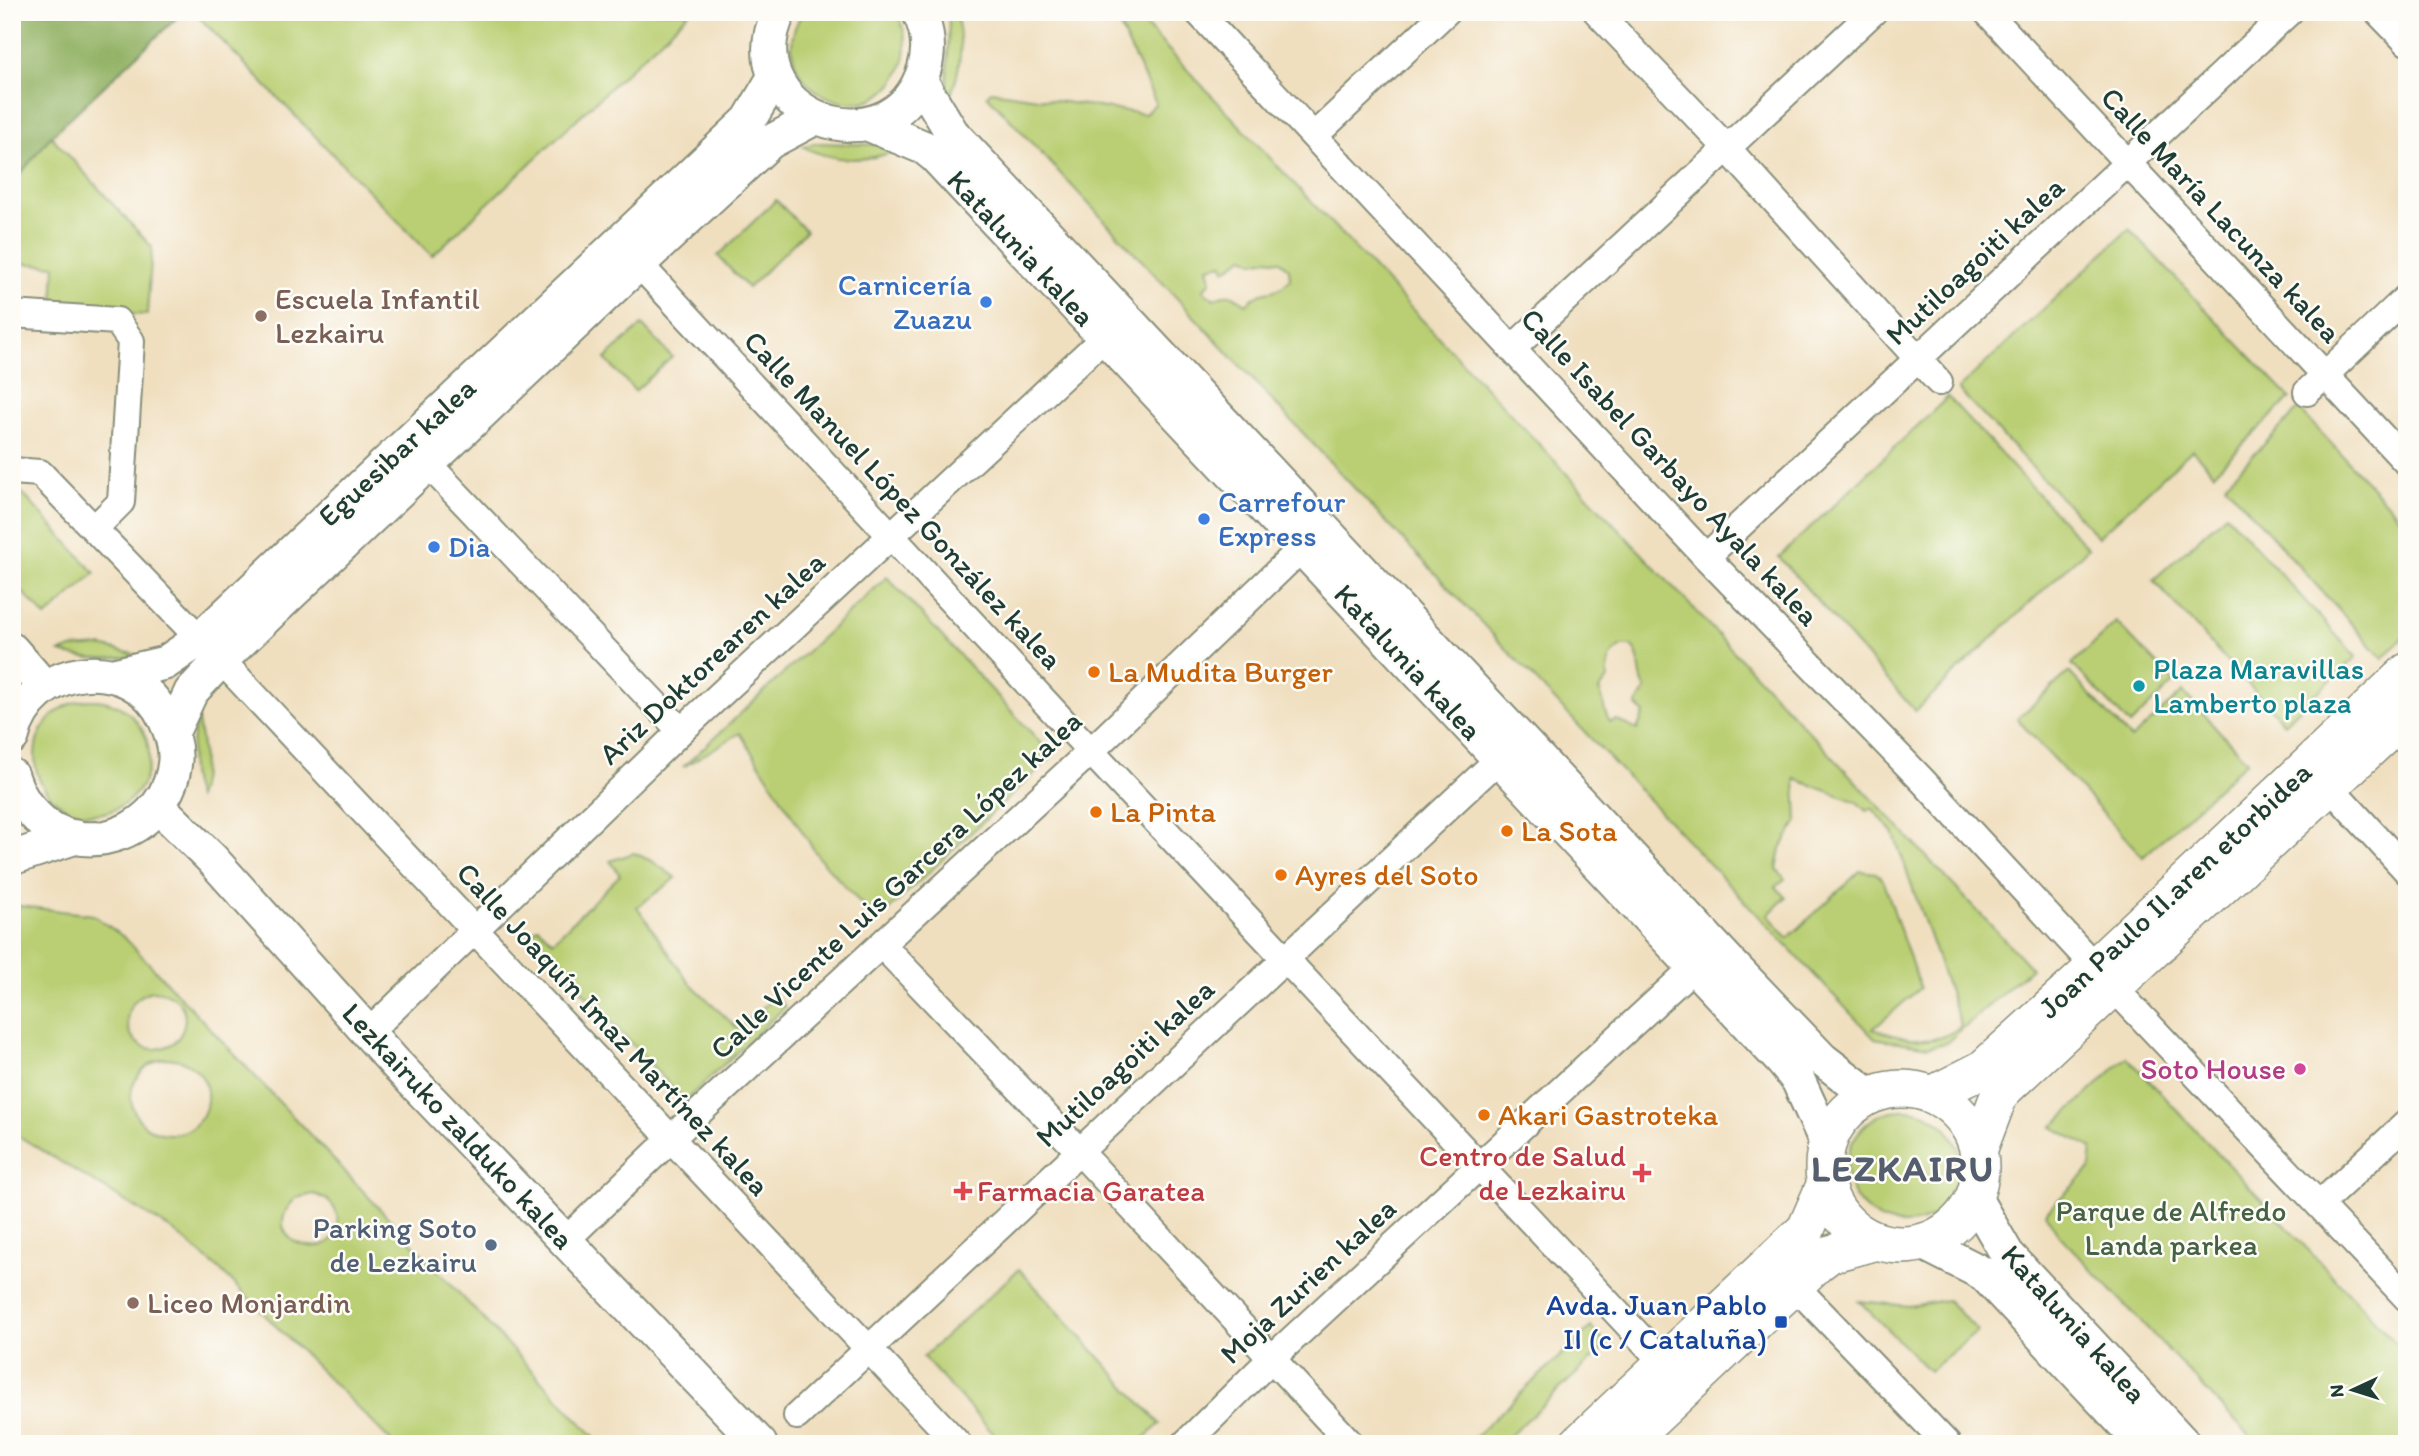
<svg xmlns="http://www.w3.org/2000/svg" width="2419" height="1456" viewBox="0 0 2419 1456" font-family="Itim,sans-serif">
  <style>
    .green { fill: #bacf73; stroke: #6c8654; stroke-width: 2; fill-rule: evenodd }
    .forest { fill: #93b265; stroke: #59784c; stroke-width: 2 }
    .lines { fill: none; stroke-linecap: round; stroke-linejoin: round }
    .minor-casing { stroke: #888e7a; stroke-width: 30 }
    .tertiary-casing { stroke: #888e7a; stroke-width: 37 }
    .secondary-casing { stroke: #888e7a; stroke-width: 40 }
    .minor { stroke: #fff; stroke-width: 26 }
    .tertiary { stroke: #fff; stroke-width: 33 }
    .secondary { stroke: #fff; stroke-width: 37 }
    .shop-dot { fill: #3f7fe0; stroke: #fdfcf7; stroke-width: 2.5 }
    .education-dot { fill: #8d6e63; stroke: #fdfcf7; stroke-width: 2.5 }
    .food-dot { fill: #e8710a; stroke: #fdfcf7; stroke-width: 2.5 }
    .culture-dot { fill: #0f9aa8; stroke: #fdfcf7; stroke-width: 2.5 }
    .hotel-dot { fill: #d1479c; stroke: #fdfcf7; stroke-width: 2.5 }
    .health-dot { fill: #e0444e; stroke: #fdfcf7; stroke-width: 2.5 }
    .service-dot { fill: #5c6f8a; stroke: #fdfcf7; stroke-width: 2.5 }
    .transit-dot { fill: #1a4fb4; stroke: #fdfcf7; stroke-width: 2.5 }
    .labels { text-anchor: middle; stroke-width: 5; stroke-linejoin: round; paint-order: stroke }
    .street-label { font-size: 30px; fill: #1f3d34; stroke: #fdfcf7 }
    .shop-label { font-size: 30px; fill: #366cbe; stroke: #fdfcf7; text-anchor: start }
    .education-label { font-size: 30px; fill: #785e54; stroke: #fdfcf7; text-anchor: start }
    .culture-label { font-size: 30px; fill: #0d838f; stroke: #fdfcf7; text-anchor: start }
    .food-label { font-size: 30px; fill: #c56008; stroke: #fdfcf7; text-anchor: start }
    .hotel-label { font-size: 30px; fill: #b23c85; stroke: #fdfcf7; text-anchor: end }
    .health-label { font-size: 30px; fill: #be3a42; stroke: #fdfcf7; text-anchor: end }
    .park-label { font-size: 30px; fill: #466244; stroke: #fdfcf7 }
    .service-label { font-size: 30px; fill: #4e5e75; stroke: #fdfcf7; text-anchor: end }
    .transit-label { font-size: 30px; fill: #164399; stroke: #fdfcf7; text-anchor: end }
    .district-label { font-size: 37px; font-weight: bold; letter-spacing: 2px; fill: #555e6f; stroke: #fdfcf7 }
  </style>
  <rect width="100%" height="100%" fill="#fdfcf7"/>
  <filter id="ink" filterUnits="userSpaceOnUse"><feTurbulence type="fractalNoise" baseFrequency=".0143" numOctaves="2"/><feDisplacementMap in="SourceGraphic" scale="14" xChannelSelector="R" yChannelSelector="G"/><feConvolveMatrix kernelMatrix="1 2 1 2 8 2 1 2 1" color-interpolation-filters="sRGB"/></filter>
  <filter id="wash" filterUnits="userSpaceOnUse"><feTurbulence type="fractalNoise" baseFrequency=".00686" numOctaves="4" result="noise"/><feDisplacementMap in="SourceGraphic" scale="28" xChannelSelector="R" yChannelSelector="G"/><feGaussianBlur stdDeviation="1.57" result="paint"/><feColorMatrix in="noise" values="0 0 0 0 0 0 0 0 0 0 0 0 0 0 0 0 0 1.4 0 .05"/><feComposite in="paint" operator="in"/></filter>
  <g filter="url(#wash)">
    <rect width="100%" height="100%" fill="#f0dfbf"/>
    <!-- green -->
    <path class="green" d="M194,12H690L432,256Z
      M803,12H895C907,30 909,49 901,69C868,143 757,82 803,12Z
      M949,12H955C964,38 961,72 950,96L947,86Z
      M1113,12H1133L2031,968L1946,1043L1928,1047L1874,1038L1374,509L987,95L991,91L1145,114L1156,103ZM1244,257L1254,262L1267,259L1280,261L1289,269L1290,279C1282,290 1274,290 1262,293C1257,295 1251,300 1246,304C1234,295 1228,291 1214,299L1203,290L1211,281L1208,267L1223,264L1225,270ZM1621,646H1631C1644,659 1636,675 1646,689L1636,705L1644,713L1637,730L1616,720L1610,722C1603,712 1604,701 1599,690L1608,679C1607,664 1609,655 1621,646ZM1795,779L1857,802L1866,811L1872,808L1893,832L1961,1026C1933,1049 1905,1039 1873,1029L1920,988L1884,882L1876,873L1860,871L1788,938L1768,915L1786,897L1776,887L1785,879L1777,869L1781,848L1797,821Z
      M51,136L152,247L147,315L53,309L55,266L21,263L12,259V177L22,172Z
      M820,143L882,145L897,150C867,163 830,162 802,146Z
      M776,200L806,231L748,288L718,256Z
      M2129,229L2290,398L2214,473L2192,450L2098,537L1958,389Z
      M642,325L672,357L635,391L605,359Z
      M1948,397L2088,548L1915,711L1779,557Z
      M2299,409L2407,525V633L2383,659L2225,484Z
      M12,492L22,493L95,573L46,617L12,581Z
      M2226,514L2356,657L2284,723L2153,580Z
      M887,577L1053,756L877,921L819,858L740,733L683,767Z
      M2116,622L2174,682L2130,725L2072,664Z
      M101,646L141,656C113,659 87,662 60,652L72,648Z
      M2069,672L2131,739L2183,692L2247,761L2143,857L2017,719Z
      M35 757a57 57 0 1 1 114 0a57 57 0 1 1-114 0Z
      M197,716C203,744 206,770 197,798C186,769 191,745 197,716Z
      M634,853L652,861L676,878L637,907L689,982L738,1029L775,997L785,1007L685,1101L529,934L538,927L553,941L620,875L610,861Z
      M12,905L93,915L125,938L601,1444H394L218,1268L172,1230L12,1132ZM151,991C170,991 189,1003 184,1025C182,1034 177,1042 168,1046C131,1063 107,1006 151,991ZM164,1058C227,1059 217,1144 161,1133C151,1131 141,1124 136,1115C122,1089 140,1065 164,1058ZM314,1194C325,1197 334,1203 337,1215C348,1270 248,1245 296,1198Z
      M2127,1057L2407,1355V1444H2257L2058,1234L2045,1213L2090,1169L2092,1148L2052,1127Z
      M1847 1167a57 57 0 1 1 114 0a57 57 0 1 1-114 0Z
      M1019,1269L1160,1424L1138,1444H1003L923,1357Z
      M1947,1300L1978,1331L1929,1371L1859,1301L1909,1306Z
      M1591,1327L1607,1345L1501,1444H1467Z"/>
    <!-- forest -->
    <path class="forest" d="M12,12H183L51,136L22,172L12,177Z"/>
  </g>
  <g filter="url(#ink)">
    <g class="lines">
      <defs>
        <path id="minor" d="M1198,12L1706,557L1922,780L2095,967
          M1597,12L1726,147L1939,382
          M1987,12L2407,463
          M2378,12L2407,42
          M1314,136L1446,12
          M639,264L1097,758L1664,1363
          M12,314L117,321L131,341L121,502L94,529
          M1513,348L1873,12
          M2307,392L2407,297
          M428,464L681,731
          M12,471L40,473L200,639
          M1706,557L2289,12
          M221,660L958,1444
          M2330,787L2407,871
          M882,945L1080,1152L1351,1444
          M2114,988L2407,1298
          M369,1032L681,731L1105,337
          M2319,1205L2407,1123
          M566,1240L680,1130L1091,751L1301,549
          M1795,1286L1947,1444
          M797,1416L1499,759
          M1185,1444L1271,1359L1693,968"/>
        <path id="tertiary" d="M779,12C730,114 890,175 924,70C930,51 928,30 919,12
          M920,80L952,133L1733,966L1822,1059L1870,1096
          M868,124L925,148L935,156L1782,1061L1798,1080L1827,1144
          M12,650L45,688
          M114,675L165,663L200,639L749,120L775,76
          M172,733L191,692L221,660L617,284L770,142L815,118
          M12,737C29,663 132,649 165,719C171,732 176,745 175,760C170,830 82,867 33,813C22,802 17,790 12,776
          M158,806L212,859L396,1064L760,1444
          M12,858L76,837
          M1974,1197L2007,1254L2184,1444
          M1923,1243L1984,1274L2143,1444"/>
        <path id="secondary" d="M1824 1167a78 78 0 1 1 156 0a78 78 0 1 1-156 0Z
          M1932,1095L1983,1069L2095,967L2407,672
          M1978,1151L1998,1098L2004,1089L2407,714
          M1578,1444L1806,1229L1826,1183
          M1626,1444L1818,1263L1830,1254L1877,1241"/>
      </defs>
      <!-- minor casing -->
      <use href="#minor" class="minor-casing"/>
      <!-- tertiary casing -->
      <use href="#tertiary" class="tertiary-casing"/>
      <!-- secondary casing -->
      <use href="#secondary" class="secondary-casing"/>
      <!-- minor -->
      <use href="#minor" class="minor"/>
      <!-- tertiary -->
      <use href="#tertiary" class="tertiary"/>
      <!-- secondary -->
      <use href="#secondary" class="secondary"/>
    </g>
  </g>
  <!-- markers -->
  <g class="shop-dot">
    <circle cx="986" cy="302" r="7"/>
    <circle cx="1204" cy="519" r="7"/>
    <circle cx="434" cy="547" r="7"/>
  </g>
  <g class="education-dot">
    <circle cx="261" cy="316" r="7"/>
    <circle cx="133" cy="1303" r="7"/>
  </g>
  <g class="food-dot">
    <circle cx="1094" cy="672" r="7"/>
    <circle cx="1096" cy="812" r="7"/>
    <circle cx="1507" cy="831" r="7"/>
    <circle cx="1281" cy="875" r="7"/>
    <circle cx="1484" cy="1115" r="7"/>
  </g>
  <circle class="culture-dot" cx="2139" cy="686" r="7"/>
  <circle class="hotel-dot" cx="2300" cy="1069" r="7"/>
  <g class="health-dot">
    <path d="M1638.5 1162.5h7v7h7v7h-7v7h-7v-7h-7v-7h7z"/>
    <path d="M959.5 1180.5h7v7h7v7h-7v7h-7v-7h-7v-7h7z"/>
  </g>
  <circle class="service-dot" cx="491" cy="1245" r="7"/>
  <rect class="transit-dot" x="1774" y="1315" width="14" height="14" rx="3.5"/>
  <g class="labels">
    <!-- street labels -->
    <g class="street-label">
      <text transform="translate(2221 215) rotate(47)" y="10">Calle María Lacunza kalea</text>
      <text transform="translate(1021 248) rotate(47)" y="10">Katalunia kalea</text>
      <text transform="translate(1975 261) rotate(-43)" y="10">Mutiloagoiti kalea</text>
      <text transform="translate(397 452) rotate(-43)" y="10">Eguesibar kalea</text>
      <text transform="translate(1670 467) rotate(47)" y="10">Calle Isabel Garbayo Ayala kalea</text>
      <text transform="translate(903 500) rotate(47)" y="10">Calle Manuel López González kalea</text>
      <text transform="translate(712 658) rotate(-43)" y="10">Ariz Doktorearen kalea</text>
      <text transform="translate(1408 662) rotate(47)" y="10">Katalunia kalea</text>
      <text transform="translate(896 885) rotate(-43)" y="10">Calle Vicente Luis Garcera López kalea</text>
      <text transform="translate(2175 890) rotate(-43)" y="10">Joan Paulo II.aren etorbidea</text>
      <text transform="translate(613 1029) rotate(47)" y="10">Calle Joaquín Imaz Martínez kalea</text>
      <text transform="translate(1125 1063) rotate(-43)" y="10">Mutiloagoiti kalea</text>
      <text transform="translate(458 1126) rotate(47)" y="10">Lezkairuko zalduko kalea</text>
      <text transform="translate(1308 1281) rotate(-43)" y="10">Moja Zurien kalea</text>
      <text transform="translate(2074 1324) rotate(48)" y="10">Katalunia kalea</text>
    </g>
    <!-- shop labels -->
    <g class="shop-label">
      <text x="972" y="295" text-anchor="end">Carnicería<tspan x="972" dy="34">Zuazu</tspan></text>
      <text x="1218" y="512">Carrefour<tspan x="1218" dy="34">Express</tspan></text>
      <text x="448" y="557">Dia</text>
    </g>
    <!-- education labels -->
    <g class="education-label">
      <text x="275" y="309">Escuela Infantil<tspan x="275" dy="34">Lezkairu</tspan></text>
      <text x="147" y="1313">Liceo Monjardin</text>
    </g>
    <!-- culture labels -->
    <g class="culture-label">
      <text x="2153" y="679">Plaza Maravillas<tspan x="2153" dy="34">Lamberto plaza</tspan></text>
    </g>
    <!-- food labels -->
    <g class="food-label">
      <text x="1108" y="682">La Mudita Burger</text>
      <text x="1110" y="822">La Pinta</text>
      <text x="1521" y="841">La Sota</text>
      <text x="1295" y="885">Ayres del Soto</text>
      <text x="1498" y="1125">Akari Gastroteka</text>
    </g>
    <!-- hotel labels -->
    <g class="hotel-label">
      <text x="2286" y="1079">Soto House</text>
    </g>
    <!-- health labels -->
    <g class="health-label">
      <text x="1626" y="1166">Centro de Salud<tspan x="1626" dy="34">de Lezkairu</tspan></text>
      <text x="977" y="1201" text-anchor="start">Farmacia Garatea</text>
    </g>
    <!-- park labels -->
    <g class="park-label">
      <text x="2171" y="1221">Parque de Alfredo<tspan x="2171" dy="34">Landa parkea</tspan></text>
    </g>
    <!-- service labels -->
    <g class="service-label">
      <text x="477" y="1238">Parking Soto<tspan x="477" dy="34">de Lezkairu</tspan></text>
    </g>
    <!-- transit labels -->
    <g class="transit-label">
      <text x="1767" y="1315">Avda. Juan Pablo<tspan x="1767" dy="34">II (c / Cataluña)</tspan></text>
    </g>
    <!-- district labels -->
    <g class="district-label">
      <text x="1903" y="1181">LEZKAIRU</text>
    </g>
  </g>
  <!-- margin -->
  <rect width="2419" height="1456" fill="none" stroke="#fdfcf7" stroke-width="42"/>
  <!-- north arrow -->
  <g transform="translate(2353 1390) rotate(266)" stroke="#fdfcf7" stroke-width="5" paint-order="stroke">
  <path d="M0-5L12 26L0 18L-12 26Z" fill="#1f3d34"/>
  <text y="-10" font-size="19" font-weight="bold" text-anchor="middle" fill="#1f3d34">N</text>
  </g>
</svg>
